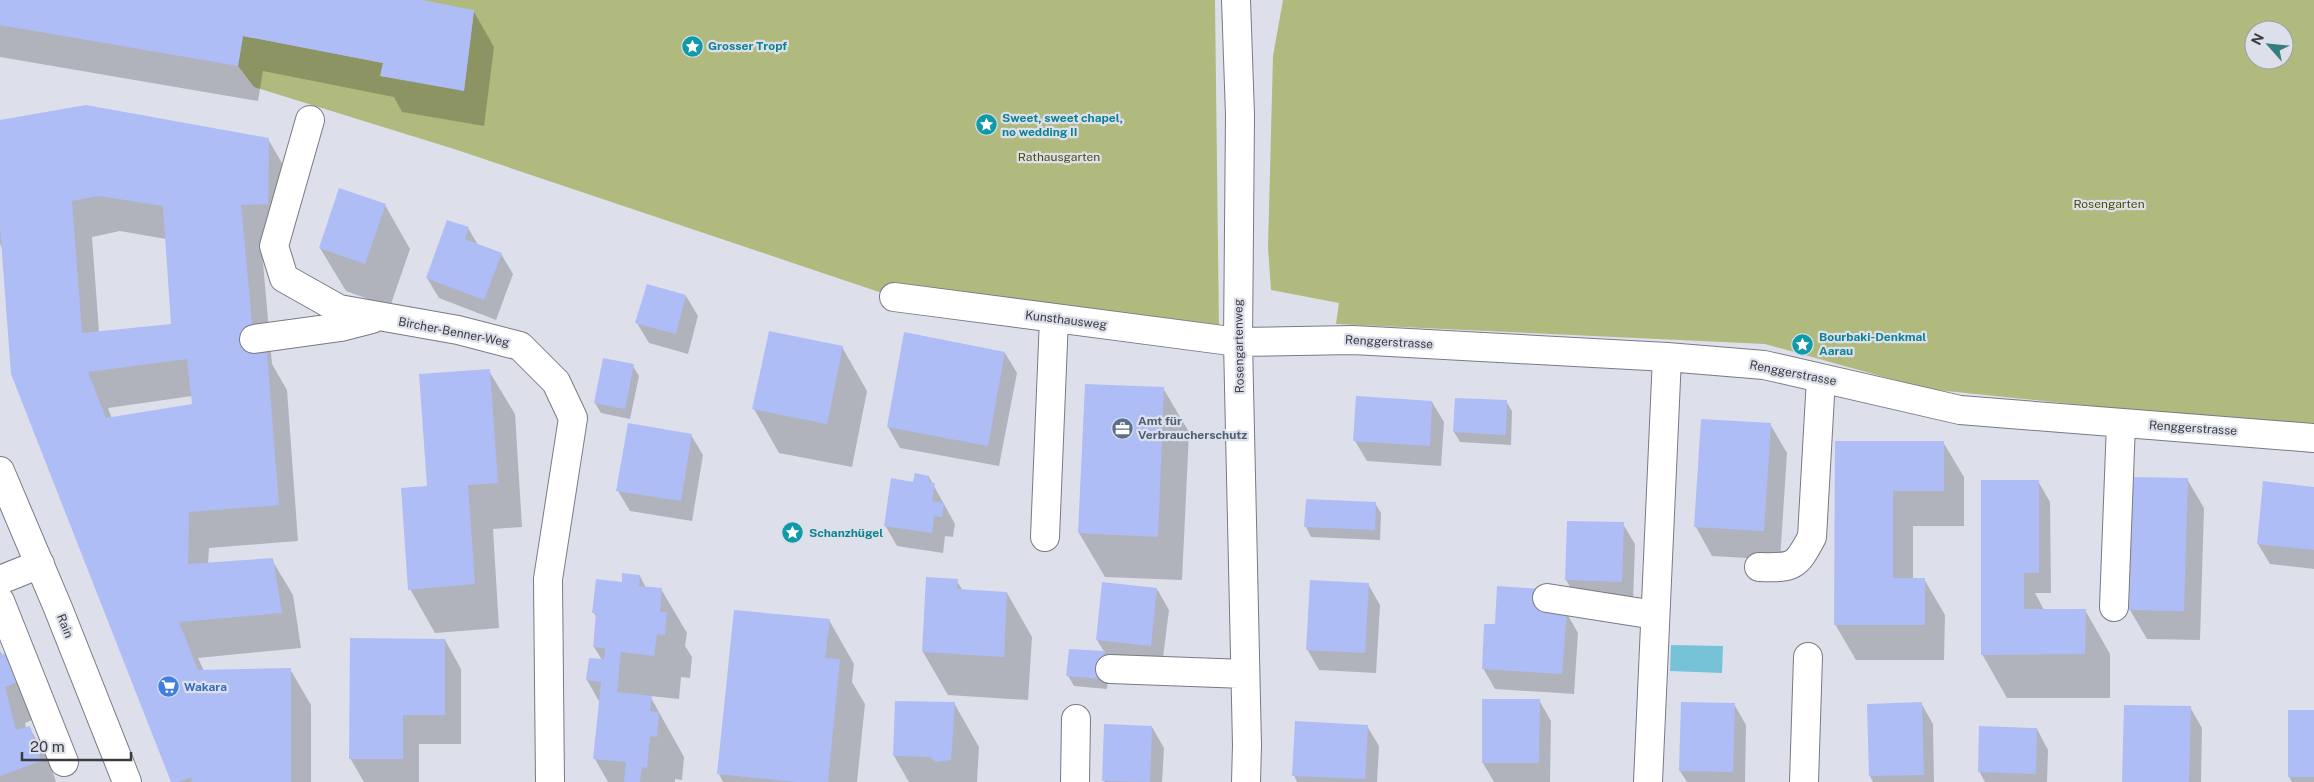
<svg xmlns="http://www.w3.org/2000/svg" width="2314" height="782" viewBox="0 0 2314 782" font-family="'Public Sans',sans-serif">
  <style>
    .green { fill: #b0b97e; fill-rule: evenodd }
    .water { fill: #76c3d8 }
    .shadow { fill: #0003; fill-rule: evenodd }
    .building { fill: #aebdf6; fill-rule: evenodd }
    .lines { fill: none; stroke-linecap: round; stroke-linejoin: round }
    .minor-casing { stroke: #787a84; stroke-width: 30 }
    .major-casing { stroke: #787a84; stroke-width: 30 }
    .minor { stroke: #fff; stroke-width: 28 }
    .major { stroke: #fff; stroke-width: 28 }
    .labels { text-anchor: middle; stroke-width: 4.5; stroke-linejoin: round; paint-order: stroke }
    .culture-label { font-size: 12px; font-weight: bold; fill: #0d838f; stroke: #dde0ea; text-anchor: start }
    .park-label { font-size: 12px; fill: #474e04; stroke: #dde0ea }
    .street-label { font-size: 12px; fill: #3b3c40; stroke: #dde0ea }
    .service-label { font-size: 12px; font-weight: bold; fill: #4e5e75; stroke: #dde0ea; text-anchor: start }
    .shop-label { font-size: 12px; font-weight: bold; fill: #366cbe; stroke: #dde0ea; text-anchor: start }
  </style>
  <rect width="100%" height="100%" fill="#dde0ea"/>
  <!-- green -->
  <path class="green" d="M421,0H1215L1219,331L894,297L454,149L254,87L238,66L243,36L383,63L381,76L464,90L474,11Z
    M1283,0H2314V429L1927,389L1765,344L1336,324L1339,303L1271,290L1268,248L1273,56ZM2254,30H2284V60H2254Z"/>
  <!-- water -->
  <path class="water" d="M1671,645L1723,646L1722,673L1670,671Z"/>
  <!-- shadow -->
  <path class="shadow" d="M0,0H415L474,12L494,47L484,126L402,112L394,97L263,71L258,101L0,57Z
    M0,121L268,139L289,175L288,240H261L272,364L287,390L298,541L209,548L208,564L272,560L293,595L301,648L198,658L204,671L290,669L311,705V782H173L0,243ZM120,231L166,239L173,325L99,332L92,237ZM192,396L193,405L112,419L108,408Z
    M385,205L410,249L390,307L346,291L320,248Z
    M468,228L478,245L501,254L513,274L496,320L439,298L427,278Z
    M686,296L698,316L688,354L649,343L637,323Z
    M842,347L867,391L852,467L779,453L754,409Z
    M1005,353L1017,373L999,466L900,448L888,427Z
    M633,366L639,376L630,419L601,413L595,403Z
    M489,371L515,414L522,527L493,529L499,628L435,633L410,589L428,487Z
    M1163,388L1189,432L1182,580L1105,577L1079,533Z
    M1456,400L1506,401L1512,411L1511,445L1460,442L1454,432Z
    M1432,402L1444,422L1441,466L1367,461L1355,441Z
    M1770,424L1787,453L1780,560L1712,556L1696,527Z
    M691,435L703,455L692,521L630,511L618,491Z
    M1836,442H1943L1964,477V526H1913V579H1924L1945,615L1944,660H1856L1835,624Z
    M929,477L955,524L953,537L945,536L943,553L897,546L885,525L914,483Z
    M2187,479L2204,508L2200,640L2147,639L2130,610Z
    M2038,481L2050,502L2051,593H2035L2044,610H2085L2110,654V698H2007L1982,654Z
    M2314,488V569L2270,564L2258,544Z
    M1375,503L1381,513L1380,540L1311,537L1306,527Z
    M1568,522L1623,524L1635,544L1633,602L1578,601L1566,580Z
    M640,576L646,588L661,589L687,633L685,646L692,657L690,678L681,677L679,699L650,696L684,757L682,780L675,779V782H608L595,759L600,703L587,680L602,660L594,647L597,618L594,613L623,583Z
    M957,581L963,591L1007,593L1032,637L1028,700L948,695L923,652Z
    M1368,584L1380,605L1376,673L1319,670L1307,649Z
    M1498,587L1566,612L1578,633L1574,694L1495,689L1483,668L1496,626Z
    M1157,589L1169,610L1162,666L1109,663L1107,689L1074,686L1068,676L1070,650L1105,653L1097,640Z
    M829,620L854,664L852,682L865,704L857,782H723L719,774Z
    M445,640L461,669V744H419V782H364L350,758Z
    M0,651L41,716L25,723L26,728L29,727L50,763L56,782H0Z
    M1484,700H1539L1551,721L1550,782H1494L1483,763Z
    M896,702L954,703L979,747L977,782H909L894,756Z
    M1921,703L1933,724L1934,782H1873L1870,776Z
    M1734,704L1746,725L1745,782H1687L1680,771Z
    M2190,707L2202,728L2201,782H2123Z
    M2314,711V782H2292L2289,777Z
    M1367,726L1379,746L1377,782H1297L1294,775Z
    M1152,727L1164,748L1162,782H1104Z
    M2037,729L2048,750L2047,782H1985L1979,771Z"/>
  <!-- building -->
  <path class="building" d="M0,0H421L474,10L464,91L380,76L383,63L243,36L238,66L0,25Z
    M86,105L269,138L268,204L241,205L255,354L267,353L279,505L189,512L188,564L273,558L282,613L179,622L198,670L291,668V782H192L191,777L179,782H171L11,374L0,227V120ZM99,196L163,206L171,324L82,333L72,201ZM187,359L192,404L106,418L88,372Z
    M339,188L386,204L365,264L319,248Z
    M447,220L469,227L465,239L502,253L484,300L426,278Z
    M647,284L686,295L676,334L635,323Z
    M769,331L843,346L827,424L752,409Z
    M904,332L1005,352L988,446L887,427Z
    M603,358L634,364L625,409L594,403Z
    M490,369L498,483L468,485L475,584L408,590L401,488L427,486L419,374Z
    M1085,384L1164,387L1158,537L1078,533Z
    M1356,396L1432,401L1430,446L1353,441Z
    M1455,398L1507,400L1506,435L1453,432Z
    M1701,419L1771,423L1764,531L1694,527Z
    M628,423L692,434L681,501L616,491Z
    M1835,441H1944V491H1893V578H1925V625H1834Z
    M915,473L929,476V482L935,483L932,501L944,503L942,517L934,516L932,533L884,526L891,478L913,482Z
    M2132,477L2188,478L2184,611L2129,610Z
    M1981,480H2039V573H2024V609H2086L2085,654L1981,655Z
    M2263,481L2314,487V550L2257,544Z
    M1306,499L1376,502L1375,530L1304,527Z
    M1567,521L1624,522L1622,582L1565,580Z
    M622,573L640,575L639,586L662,588L660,612H667L665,635L657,634L654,656L621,652L617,692L652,696L650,711L659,712L657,737L650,736L647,768L642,767L640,782H624L626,762L593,759L601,682L586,680L589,658L604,659L605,648L593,647L596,613H592L596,579L622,582Z
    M926,577L958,579L957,589L1007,592L1004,657L922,652Z
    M1310,580L1369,583L1365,653L1306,650Z
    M1102,582L1157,588L1151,646L1096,640Z
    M1497,586L1541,589L1539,609L1567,611L1562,674L1482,669L1484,624H1495Z
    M734,610L830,619L825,658L840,659L828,782H795L717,774Z
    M350,638L445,639V715H403V759H349Z
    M1069,649L1104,651L1102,679L1066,676Z
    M11,651L22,680L5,687L16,730L30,726L41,761L0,776V655Z
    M1482,699H1540L1539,763H1482Z
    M895,701L955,702L951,760L936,762L930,757L893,756Z
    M1681,702L1735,703L1733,772L1679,771Z
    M1922,702L1924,775L1869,776L1867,704Z
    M2124,705L2191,706L2189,782H2122Z
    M2288,710H2314V777H2288Z
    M1295,721L1368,725L1365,779L1292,776Z
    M1104,724L1152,726L1150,782L1102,781Z
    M1979,726L2037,728L2036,774L1978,772Z"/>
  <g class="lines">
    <defs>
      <path id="minor" d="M1236,0L1240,115L1238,342L1247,745L1246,782
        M310,120L274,246L284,278L339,309L458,330L520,346L556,382L573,418L548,579L550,782
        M894,297L1238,342L1353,340L1667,357L1764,365L1960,410L2314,438
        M254,339L341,327L372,319
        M1045,537L1054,318
        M1759,567C1794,568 1796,567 1812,537L1821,378
        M0,580L40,564
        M1547,598L1655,615
        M0,601L64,762
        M2114,607L2121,423
        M1110,669L1245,674
        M1075,782L1076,719
        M1648,782L1667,357
        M1804,782L1808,657"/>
      <path id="major" d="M0,471L58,608L127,782"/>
    </defs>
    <!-- minor casing -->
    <use href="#minor" class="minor-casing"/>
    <!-- major casing -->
    <use href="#major" class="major-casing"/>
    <!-- minor -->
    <use href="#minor" class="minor"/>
    <!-- major -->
    <use href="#major" class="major"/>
  </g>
  <!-- icons -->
  <defs>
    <symbol id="sight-disc" viewBox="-11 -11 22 22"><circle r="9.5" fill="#0f9aa8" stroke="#dde0ea"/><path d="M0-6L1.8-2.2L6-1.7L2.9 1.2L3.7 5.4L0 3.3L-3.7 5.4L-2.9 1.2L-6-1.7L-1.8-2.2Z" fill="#fff"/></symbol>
    <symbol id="office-disc" viewBox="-11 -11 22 22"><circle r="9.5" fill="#5c6f8a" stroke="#dde0ea"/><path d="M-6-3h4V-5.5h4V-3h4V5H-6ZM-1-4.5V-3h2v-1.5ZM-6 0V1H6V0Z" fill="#fff"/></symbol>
    <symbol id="supermarket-disc" viewBox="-11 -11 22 22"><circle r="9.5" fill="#3f7fe0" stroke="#dde0ea"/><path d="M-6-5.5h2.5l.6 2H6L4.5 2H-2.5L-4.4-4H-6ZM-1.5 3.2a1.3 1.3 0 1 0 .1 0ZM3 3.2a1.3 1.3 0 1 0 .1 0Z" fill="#fff"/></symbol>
  </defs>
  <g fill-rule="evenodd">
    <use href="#sight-disc" x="680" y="34" width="25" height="25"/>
    <use href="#sight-disc" x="974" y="112" width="25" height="25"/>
    <use href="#sight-disc" x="1790" y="332" width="25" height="25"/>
    <use href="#office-disc" x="1110" y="416" width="25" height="25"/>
    <use href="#sight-disc" x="780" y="520" width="25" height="25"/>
    <use href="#supermarket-disc" x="156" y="674" width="25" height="25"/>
  </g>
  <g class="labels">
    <!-- culture labels -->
    <g class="culture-label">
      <text x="708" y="50">Grosser Tropf</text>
      <text x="1002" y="122">Sweet, sweet chapel,<tspan x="1002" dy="14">no wedding II</tspan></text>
      <text x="1819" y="341">Bourbaki-Denkmal<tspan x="1819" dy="14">Aarau</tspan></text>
      <text x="809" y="537">Schanzhügel</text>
    </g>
    <!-- park labels -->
    <g class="park-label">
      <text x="1059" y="161">Rathausgarten</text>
      <text x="2109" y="208">Rosengarten</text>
    </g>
    <!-- street labels -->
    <g class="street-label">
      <text transform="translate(1066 320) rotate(7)" y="4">Kunsthausweg</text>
      <text transform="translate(454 332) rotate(11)" y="4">Bircher-Benner-Weg</text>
      <text transform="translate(1389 342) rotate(3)" y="4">Renggerstrasse</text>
      <text transform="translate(1239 346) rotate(-91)" y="4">Rosengartenweg</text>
      <text transform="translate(1793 373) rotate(11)" y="4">Renggerstrasse</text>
      <text transform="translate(2193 428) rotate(4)" y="4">Renggerstrasse</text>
      <text transform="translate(65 626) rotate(68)" y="4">Rain</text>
    </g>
    <!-- service labels -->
    <g class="service-label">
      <text x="1138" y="425">Amt für<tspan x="1138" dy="14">Verbraucherschutz</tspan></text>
    </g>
    <!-- shop labels -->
    <g class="shop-label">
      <text x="184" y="691">Wakara</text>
    </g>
  </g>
  <!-- north arrow -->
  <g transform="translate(2269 45) rotate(297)"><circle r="24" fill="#dde0ea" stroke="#9c9ea6"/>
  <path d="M0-4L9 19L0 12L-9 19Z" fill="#357e7e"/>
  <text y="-8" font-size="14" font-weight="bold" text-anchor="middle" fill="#3b3c40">N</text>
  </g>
  <!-- scale -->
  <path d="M22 752v8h109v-8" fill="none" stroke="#3b3c40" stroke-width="2.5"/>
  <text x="30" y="752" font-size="15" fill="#3b3c40" stroke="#dde0ea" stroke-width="4" paint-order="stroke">20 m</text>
</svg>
